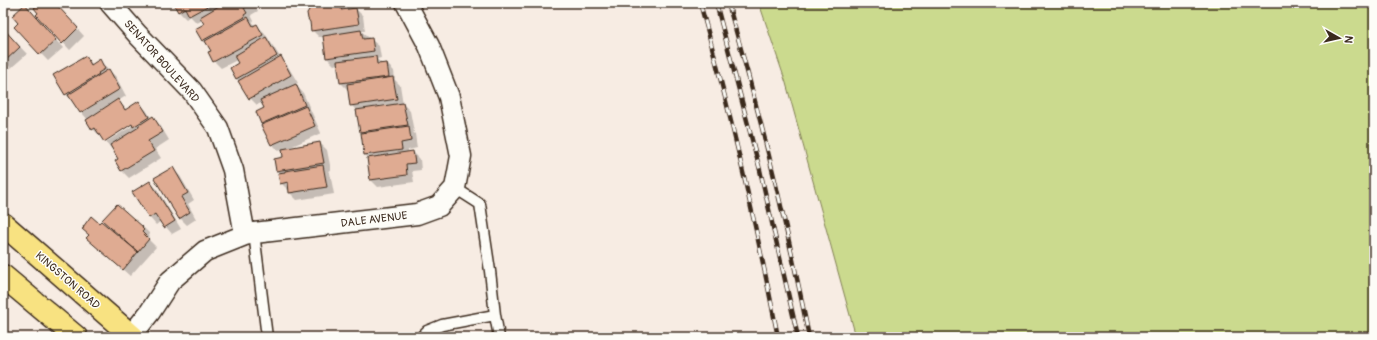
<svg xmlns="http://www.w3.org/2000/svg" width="1377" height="340" viewBox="0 0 1377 340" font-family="Pangolin,sans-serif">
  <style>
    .green { fill: #cbda8e; stroke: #838256 }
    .shadow { fill: #0003 }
    .building { fill: #dfab92; stroke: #3b2a1e }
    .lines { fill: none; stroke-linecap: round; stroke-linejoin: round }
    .lane-casing { stroke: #3b2a1e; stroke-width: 13 }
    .street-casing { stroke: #3b2a1e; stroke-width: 23 }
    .primary-casing { stroke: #3b2a1e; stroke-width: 25 }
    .lane { stroke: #fdfcf7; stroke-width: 10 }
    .street { stroke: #fdfcf7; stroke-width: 20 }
    .primary { stroke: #f8e281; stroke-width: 22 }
    .rail-casing { stroke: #3b2a1e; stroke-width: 4.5 }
    .rail { stroke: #fdfcf7; stroke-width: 3; stroke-dasharray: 9; stroke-linecap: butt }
    .labels { text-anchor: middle; stroke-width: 3; stroke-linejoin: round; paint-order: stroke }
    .street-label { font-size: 11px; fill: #3b2a1e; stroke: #fdfcf7 }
  </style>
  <rect width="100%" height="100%" fill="#f7ece3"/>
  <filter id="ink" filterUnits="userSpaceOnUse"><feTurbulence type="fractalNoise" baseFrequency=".025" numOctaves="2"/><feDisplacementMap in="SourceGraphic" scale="8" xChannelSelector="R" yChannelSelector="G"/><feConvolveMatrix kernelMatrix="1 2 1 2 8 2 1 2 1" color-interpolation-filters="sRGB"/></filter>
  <g filter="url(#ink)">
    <!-- green -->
    <path class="green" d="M759,3H1374V337H856L786,83Z"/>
    <!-- shadow -->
    <path class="shadow" d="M41,3H45L48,6L54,3L84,36L70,50L37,15L40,13Z
      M174,3H254L258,11L251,15L254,21L252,22L264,32L280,57L287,65L298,83L295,84L303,93L321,133L286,149L320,143L327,150L331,170L328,171L330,173L334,194L297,200L290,193V190H288L281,183L280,174L277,171L275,160L285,158L283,149L279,151L272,144L262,123L266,109L263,102L257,105L250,98L237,79L231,69L239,64L237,60L221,68L214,61L210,48L203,40L205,25L203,20L197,23L190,16L186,19L179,12Z
      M293,3H344L349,8V10L356,9L363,16L365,31H361L379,46L381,58L377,59L383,65L387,64L394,71L395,80L400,85L403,104L410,111L414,132H413L415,134L417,148L408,150V152H413L420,159L421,170L412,171L414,182L378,187L371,180L369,158L365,155L358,112L351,105L348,90L341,83L338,64L334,65L327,58L324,37H319L312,30L309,4L296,6Z
      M32,13L63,48L48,61L15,27Z
      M3,29L27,54L11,68L3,60Z
      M86,57L93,65L100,61L116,77L126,96L118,101L127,110L139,103L146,110L152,119L153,118L160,125L169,140L155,149L161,158L129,178L122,171L116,161L120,159L106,142L137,123L136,121L105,140V142L101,135L100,136L93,129L88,120L66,94Z
      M3,64L6,67L3,70Z
      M173,169L180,176L194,200L188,204L196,219L187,225L180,218Z
      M150,182L157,189L181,229L172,234L161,221L156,225L149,217Z
      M143,227L150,234L149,236L150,237L148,239L156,247L130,276L87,238L125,242Z"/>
    <!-- building -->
    <path class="building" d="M40,3H46L48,5L51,3H55L78,28L62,44L36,15L38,13L34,8Z
      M173,3H213L189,16L185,8L178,12Z
      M224,3L252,4L244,8L247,13L244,15L245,17L202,41L195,29L204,24L200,17Z
      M308,3H343V6L341,10L356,8L359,24L311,31L310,22L308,19L307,13L309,10Z
      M25,4L56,40L40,55L14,27L18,23L12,16Z
      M248,17L253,26L257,24L263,35L213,62L208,52L211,51L205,41Z
      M3,28L20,47L4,62L3,61Z
      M361,30L363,39L372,38L374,51L326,58L323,36Z
      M266,37L277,56L236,79L230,68L238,63L234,56Z
      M86,56L91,65L100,59L105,69L98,73L99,74L65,95L53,75Z
      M281,56L291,75L249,99L238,81Z
      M376,56L377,64L387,63L389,77L340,83L337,61Z
      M109,69L120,89L80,113L68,95Z
      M393,77L397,99L350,106L347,84Z
      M296,84L305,105L261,124L256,112L264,108L260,100Z
      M118,99L125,110L139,101L149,117L133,127L132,124L104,142L95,128L92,130L86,120Z
      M403,103L408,125L360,132L356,110Z
      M306,106L315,126L271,145L261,125Z
      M153,116L163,132L148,141L154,151L121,171L115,161L118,159L110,145L139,127L138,126Z
      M409,126L411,141L401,143L402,150L364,155L361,133Z
      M320,142L324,163L276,171L274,159L283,157L282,149Z
      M413,151L415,163L406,164L407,175L370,180L367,158Z
      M323,165L327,187L289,193L288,182L280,184L278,173L285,172V171Z
      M173,167L188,193L181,197L190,212L179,219L154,178Z
      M150,181L175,221L164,228L155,214L149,218L132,192Z
      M117,204L143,227L142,228L144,230L142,232L149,239L138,252L102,220Z
      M91,216L99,223L101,221L138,252L123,270L86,238L89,235L82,229L84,228L83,227Z"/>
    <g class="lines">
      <defs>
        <path id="lane" d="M254,233L267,337
          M495,315L499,337
          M421,337L427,331L442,325L495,315L490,271L480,204L455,188"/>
        <path id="street" d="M110,3L138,35L192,91L218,128L233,170L245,235
          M131,336L150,312L170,281L205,251L245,235L254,233L417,214L439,206L455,188L461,156L449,97L429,46L406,3"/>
        <path id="primary" d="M3,224L133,337
          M3,276L76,337"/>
      </defs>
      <!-- lane casing -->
      <use href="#lane" class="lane-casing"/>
      <!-- street casing -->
      <use href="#street" class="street-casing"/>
      <!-- primary casing -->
      <use href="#primary" class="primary-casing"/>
      <!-- lane -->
      <use href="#lane" class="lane"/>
      <!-- street -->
      <use href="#street" class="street"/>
      <!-- primary -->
      <use href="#primary" class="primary"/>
      <defs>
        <path id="rail" d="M700,3C731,113 756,225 778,337
          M716,3L760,170L798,337
          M728,3C760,113 787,225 809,337"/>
      </defs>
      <!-- rail casing -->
      <use href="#rail" class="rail-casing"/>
      <!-- rail -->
      <use href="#rail" class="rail"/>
    </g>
  </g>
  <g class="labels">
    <!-- street labels -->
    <g class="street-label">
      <text transform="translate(162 61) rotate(48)" y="4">SENATOR BOULEVARD</text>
      <text transform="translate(374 219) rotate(-7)" y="4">DALE AVENUE</text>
      <text transform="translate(68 280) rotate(41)" y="4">KINGSTON ROAD</text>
    </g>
  </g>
  <!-- margin -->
  <rect width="1377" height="340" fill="none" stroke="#fdfcf7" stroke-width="16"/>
  <rect x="8" y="8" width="1361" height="324" fill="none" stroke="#3b2a1e" stroke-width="1.5" filter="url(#ink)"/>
  <!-- north arrow -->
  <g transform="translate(1339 38) rotate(98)" stroke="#fdfcf7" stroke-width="3" paint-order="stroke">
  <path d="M0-3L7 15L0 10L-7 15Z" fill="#3b2a1e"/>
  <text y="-6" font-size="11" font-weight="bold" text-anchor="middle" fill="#3b2a1e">N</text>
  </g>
</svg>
